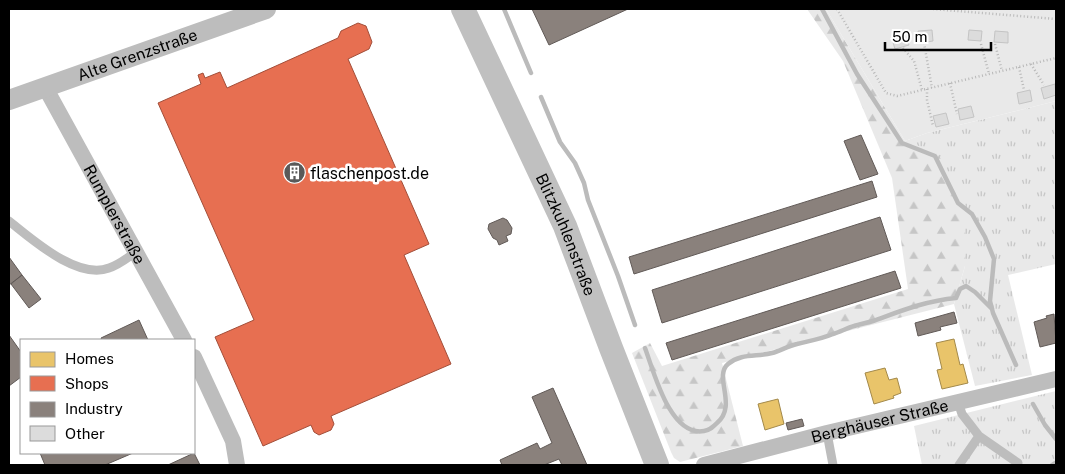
<svg xmlns="http://www.w3.org/2000/svg" width="1065" height="474" viewBox="0 0 1065 474" font-family="'Public Sans',sans-serif">
  <style>
    .grass { fill: url(#grass-tufts) }
    .forest { fill: url(#forest-firs) }
    .garden { fill: #e9e9e9 }
    .homes { fill: #e9c46a; stroke: #a3894a }
    .shops { fill: #e76f51; stroke: #a24e39 }
    .industry { fill: #8a817c; stroke: #615a57 }
    .lines { fill: none; stroke-linecap: round; stroke-linejoin: round }
    .stream { stroke: #bbb; stroke-width: 4.5 }
    .building { fill: #dcdcdc; stroke: #c4c4c4 }
    .path { stroke: #b8b8b8; stroke-width: 2.5; stroke-dasharray: 1 2.5; stroke-linecap: butt }
    .service { stroke: #bdbdbd; stroke-width: 9 }
    .minor { stroke: #bdbdbd; stroke-width: 16 }
    .tertiary { stroke: #bdbdbd; stroke-width: 20 }
    .secondary { stroke: #c0c0c0; stroke-width: 24 }
    .labels { text-anchor: middle; stroke-width: 5; stroke-linejoin: round; paint-order: stroke }
    .street-label { font-size: 16px; fill: #000; stroke: #fff }
    .poi-label { font-size: 16px; fill: #000; stroke: #fff; text-anchor: start }
  </style>
  <defs>
    <pattern id="grass-tufts" width="24" height="20" patternUnits="userSpaceOnUse" patternTransform="scale(1.25)"><rect width="24" height="20" fill="#e9e9e9"/><path d="M3 7l-1-3M5 7V3M7 7l1-3M15 17l-1-3M17 17v-4M19 17l1-3" fill="none" stroke="#c6c6c6"/></pattern>
    <pattern id="forest-firs" width="22" height="20" patternUnits="userSpaceOnUse" patternTransform="scale(1.25)"><rect width="22" height="20" fill="#e9e9e9"/><path d="M5 1l3.5 6h-7zM16 11l3.5 6h-7z" fill="#c6c6c6"/></pattern>
  </defs>
  <rect width="100%" height="100%" fill="#fff"/>
  <!-- grass -->
  <path class="grass" d="M1056,101V264L1008,275L1032,375L975,386L954,304L965,266L905,141L927,133Z
    M1056,391V465H922L914,426Z"/>
  <!-- forest -->
  <path class="forest" d="M807,9H826L905,141L933,151L939,155L956,195L966,236L965,266L954,304L722,363L743,446L680,462L674,458L671,452L632,353L650,343L662,366L908,289L892,178L843,61Z"/>
  <!-- garden -->
  <path class="garden" d="M826,9H1056V101L927,133L905,141Z"/>
  <!-- homes -->
  <path class="homes" d="M954,339L960,365L963,364L968,383L942,389L937,370L942,369L936,343Z
    M885,368L889,380L897,378L901,393L893,396L894,398L874,404L865,373Z
    M778,399L784,424L765,430L758,404Z"/>
  <!-- shops -->
  <path class="shops" d="M358,23L366,26L372,42L369,49L348,59L429,244L404,255L451,364L331,416L334,424L331,430L319,435L314,432L311,425L263,446L215,337L254,320L158,103L201,84L198,75L203,73L205,78L220,72L227,88L338,38L341,31Z"/>
  <!-- industry -->
  <path class="industry" d="M532,9H628L549,45Z
    M861,135L878,174L860,180L844,141Z
    M872,181L877,197L634,274L629,257Z
    M880,217L891,250L662,323L652,290Z
    M503,218L507,220L512,228L511,234L506,236L508,241L499,245L497,240L493,238L488,229L489,224Z
    M9,257L22,275L9,285Z
    M895,271L901,288L672,360L666,343Z
    M22,275L41,299L29,308L11,284Z
    M954,312L957,323L940,327L941,330L918,336L915,323Z
    M1054,314L1056,343L1040,347L1034,322L1047,318L1046,316Z
    M139,320L148,340H102L101,338Z
    M9,335L21,352V377L9,386Z
    M553,388L587,465H562L559,459L544,465H502L500,460L537,443L540,449L552,443L532,397Z
    M802,419L804,426L788,430L786,423Z
    M40,453H133L105,465H45Z
    M194,453L200,465H168Z"/>
  <g class="lines">
    <!-- stream -->
    <path class="stream" d="M504,9L531,73
      M822,9L857,74L902,143L935,156L958,203L972,214L985,237L994,259L990,301L993,313L1016,365
      M541,97L560,142L575,163L584,183L588,200L618,276L635,325
      M645,348C654,372 670,437 704,431C710,430 713,427 717,423C738,405 713,377 728,364C741,353 757,357 772,353C780,351 788,346 797,344C809,341 821,339 833,334C840,332 847,328 854,326C860,324 867,323 873,321C901,311 925,301 956,298L960,289L966,286L975,292L992,309
      M1033,404L1045,425L1056,439
      M1052,465L1055,463"/>
  </g>
  <!-- building -->
  <path class="building" d="M932,30L933,41L920,43L918,31Z
    M969,30L982,31L981,41L968,40Z
    M995,31L1008,32V43L994,42Z
    M905,35L909,45L895,49L892,39Z
    M1055,84L1056,95L1044,99L1041,88Z
    M1030,90L1032,101L1019,104L1017,93Z
    M971,106L974,117L960,120L958,109Z
    M946,113L949,124L936,127L933,116Z"/>
  <g class="lines">
    <!-- path -->
    <path class="path" d="M837,9L886,93L897,96L1056,58
      M933,9L1056,19
      M924,43L932,88
      M981,44L989,74
      M995,44L1002,71
      M903,48L914,61L922,90
      M1031,64L1044,85
      M1019,67L1024,90
      M950,83L957,114
      M927,89V100L933,126"/>
    <!-- service -->
    <path class="service" d="M9,221C32,239 77,280 109,268C119,265 127,258 136,252
      M958,402L962,414L979,436L959,465
      M827,433L833,465
      M979,436L1018,463"/>
    <!-- minor -->
    <g class="minor">
      <path id="s1" d="M45,87L184,340"/>
      <path d="M194,357L233,441L237,465"/>
      <path id="s2" d="M704,465L827,433L1056,379"/>
    </g>
    <!-- tertiary -->
    <path class="tertiary" id="s3" d="M9,100L266,9"/>
    <!-- secondary -->
    <path class="secondary" id="s4" d="M463,9L565,226L611,348L657,465"/>
  </g>
  <!-- icons -->
  <defs>
    <symbol id="building-disc" viewBox="-11 -11 22 22"><circle r="9.5" fill="#595959" stroke="#fff"/><path d="M-4-6H4V6H1V3H-1V6H-4ZM-2.5-4.3h1.7v1.8h-1.7ZM.8-4.3h1.7v1.8H.8ZM-2.5-1h1.7V.8h-1.7ZM.8-1h1.7V.8H.8Z" fill="#fff"/></symbol>
  </defs>
  <g fill-rule="evenodd">
    <use href="#building-disc" x="282" y="160" width="25" height="25"/>
  </g>
  <g class="labels">
    <!-- street labels -->
    <g class="street-label">
      <text dy="6" stroke="none"><textPath href="#s3" startOffset="136">Alte Grenzstraße</textPath></text>
      <text dy="6" stroke="none"><textPath href="#s1" startOffset="145">Rumplerstraße</textPath></text>
      <text dy="6" stroke="none"><textPath href="#s4" startOffset="248">Blitzkuhlenstraße</textPath></text>
      <text dy="6" stroke="none"><textPath href="#s2" startOffset="181">Berghäuser Straße</textPath></text>
    </g>
    <!-- poi labels -->
    <g class="poi-label">
      <text x="310" y="179">flaschenpost.de</text>
    </g>
  </g>
  <!-- border -->
  <rect width="1065" height="474" fill="none" stroke="#000000" stroke-width="20"/>
  <!-- legend -->
  <rect x="20" y="339" width="175" height="115" fill="#ffffff" stroke="#999999"/>
  <rect x="30" y="352" width="25" height="15" fill="#e9c46a" stroke="#999999"/>
  <text x="65" y="364" font-size="15" fill="#000000">Homes</text>
  <rect x="30" y="376" width="25" height="15" fill="#e76f51" stroke="#999999"/>
  <text x="65" y="389" font-size="15" fill="#000000">Shops</text>
  <rect x="30" y="402" width="25" height="15" fill="#8a817c" stroke="#999999"/>
  <text x="65" y="414" font-size="15" fill="#000000">Industry</text>
  <rect x="30" y="426" width="25" height="15" fill="#dcdcdc" stroke="#999999"/>
  <text x="65" y="439" font-size="15" fill="#000000">Other</text>
  <!-- scale -->
  <path d="M885 42v8h106v-8" fill="none" stroke="#000000" stroke-width="2.5"/>
  <text x="892" y="42" font-size="15" fill="#000000" stroke="#ffffff" stroke-width="4" paint-order="stroke">50 m</text>
</svg>
